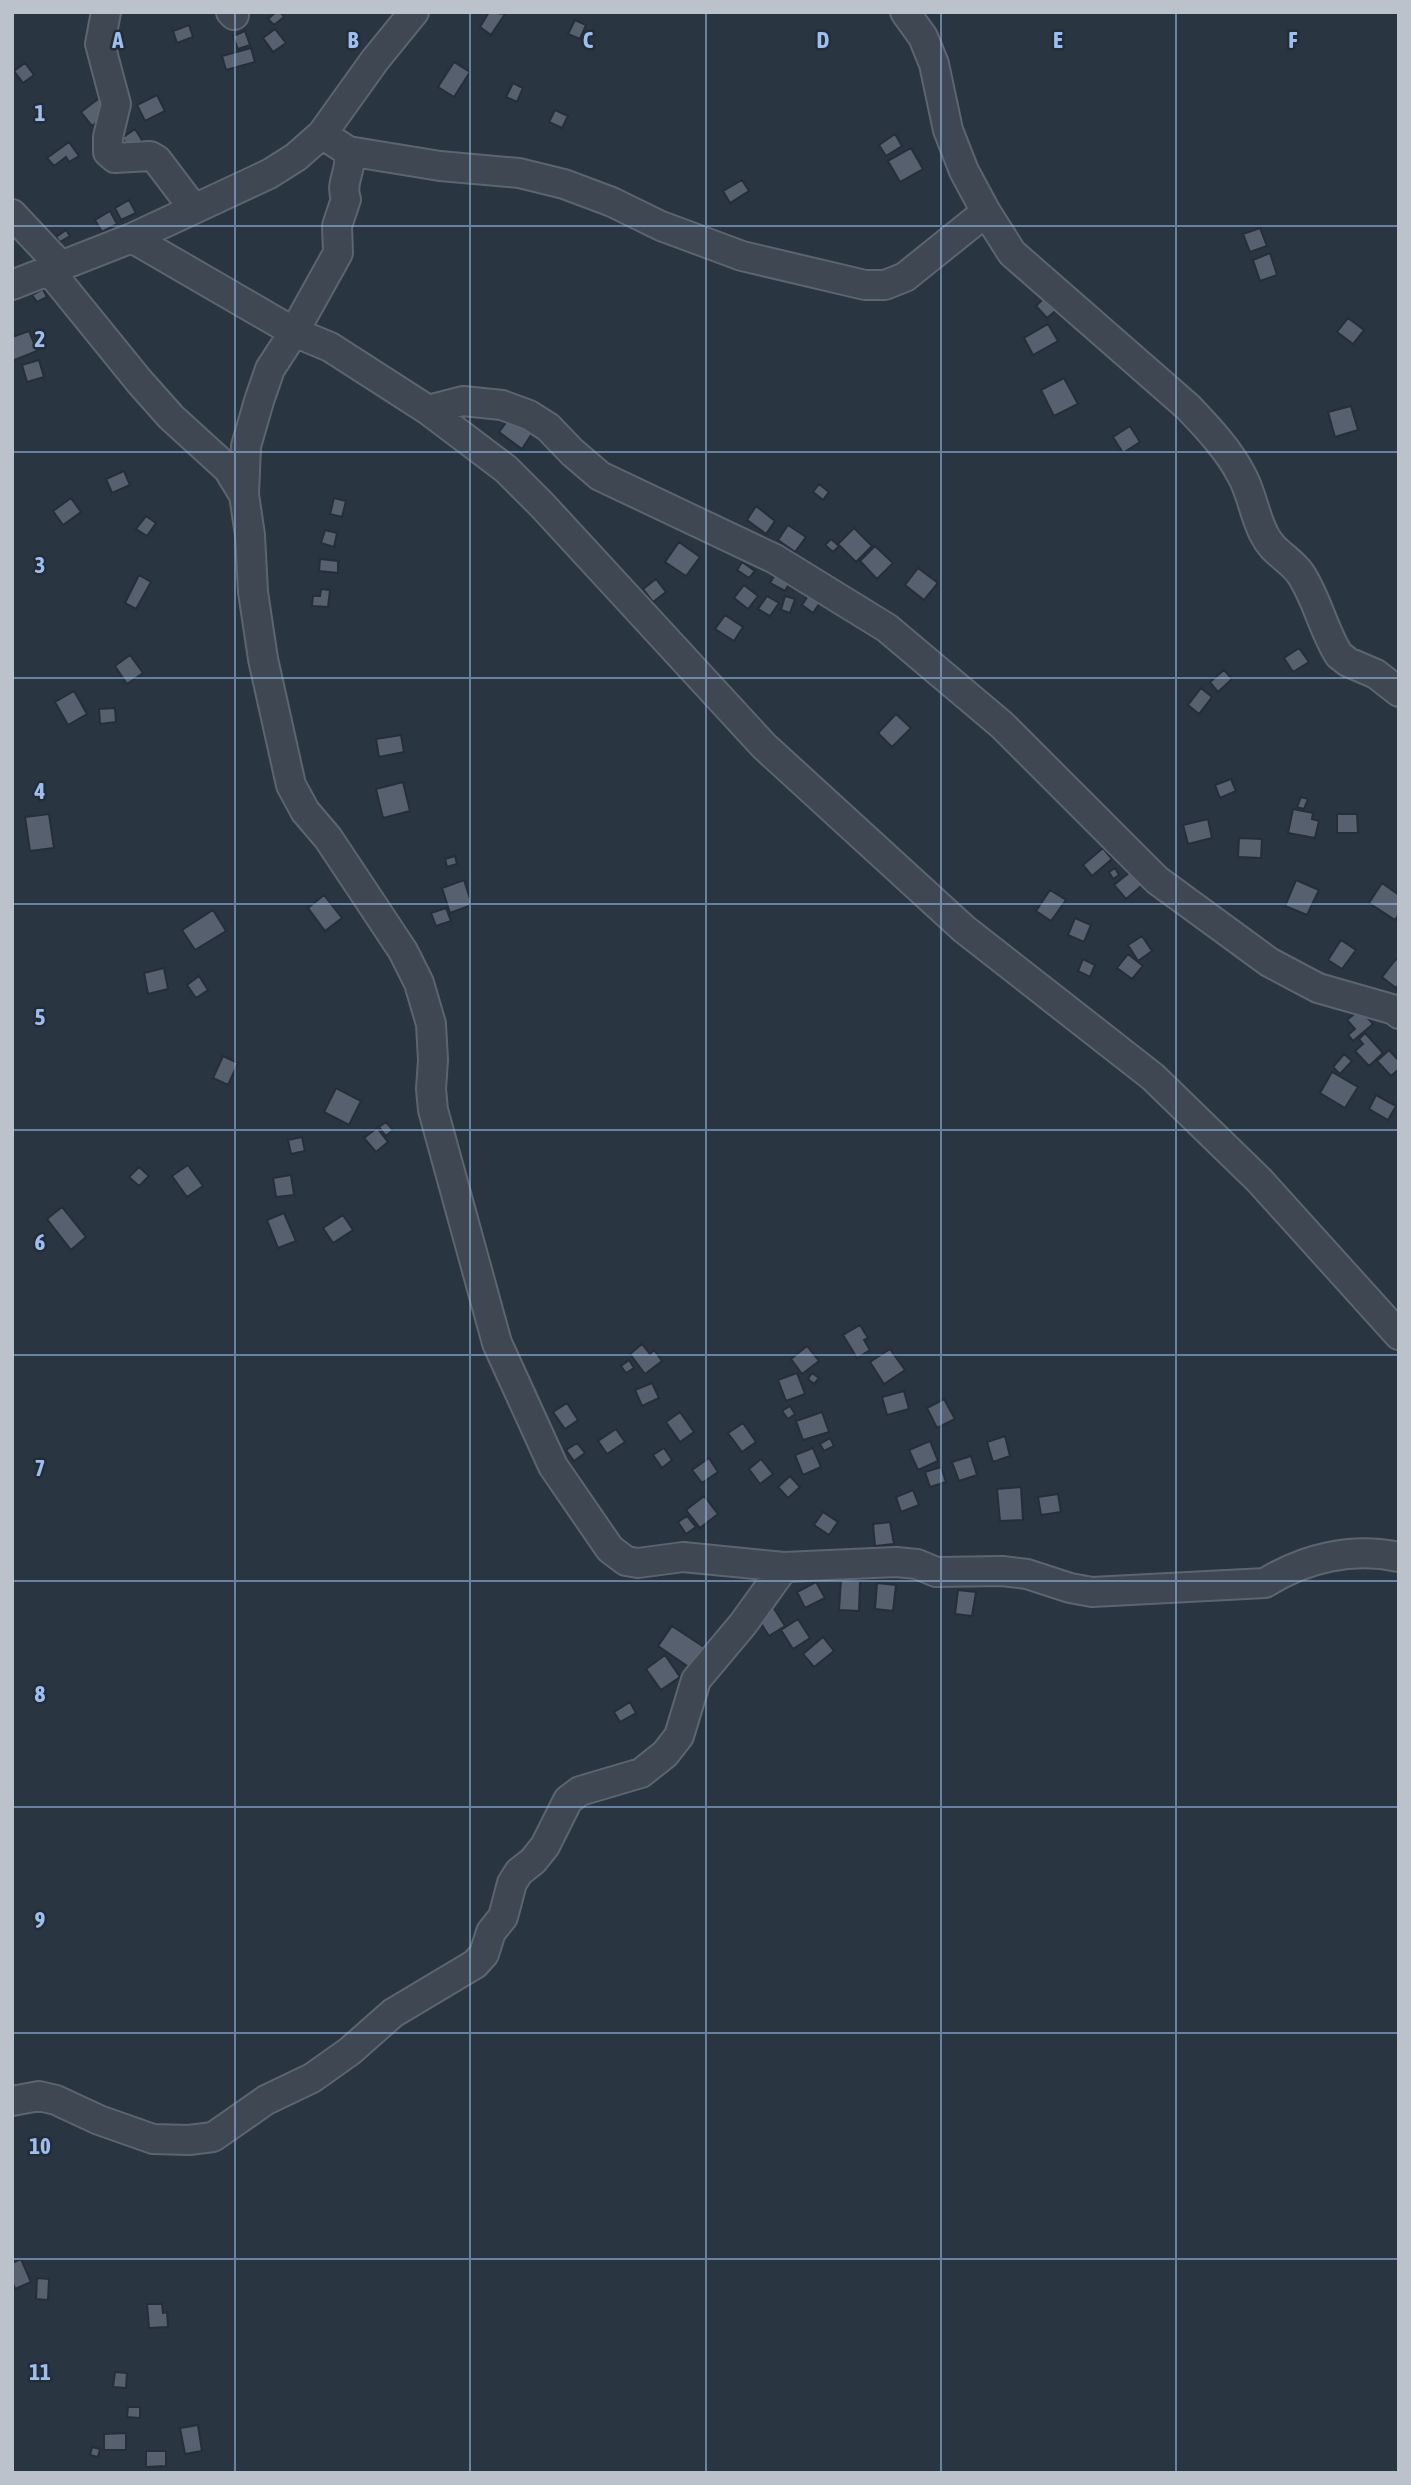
<svg xmlns="http://www.w3.org/2000/svg" width="1411" height="2485" viewBox="0 0 1411 2485" font-family="'Asap Condensed',sans-serif">
  <style>
    .building { fill: #56606e; stroke: #252e39; stroke-width: 2 }
    .lines { fill: none; stroke-linecap: round; stroke-linejoin: round }
    .minor-casing { stroke: #5c656f; stroke-width: 32 }
    .minor { stroke: #3e4752; stroke-width: 28 }
    .grid { fill: none; stroke: #9cbff0; stroke-width: 2; stroke-opacity: 0.55 }
    .grid-label { font-size: 23px; text-anchor: middle; font-weight: bold; fill: #9cbff0; stroke: #232c37; stroke-width: 5; stroke-linejoin: round; paint-order: stroke }
  </style>
  <rect width="100%" height="100%" fill="#2a3542"/>
  <!-- building -->
  <path class="building" d="M276,12H280L284,17L274,25L268,19Z
    M489,12L505,14L491,35L480,27Z
    M575,20L586,25L580,39L568,34Z
    M189,25L193,37L177,43L173,31Z
    M275,29L286,43L273,52L263,38Z
    M245,31L250,45L238,49L233,36Z
    M251,48L255,62L226,70L222,56Z
    M454,62L470,72L454,97L438,87Z
    M25,63L34,75L23,83L14,71Z
    M513,83L523,88L517,102L506,97Z
    M157,95L165,111L145,121L137,105Z
    M102,96L113,110L92,126L81,112Z
    M555,110L568,116L562,128L549,122Z
    M135,129L142,140L130,149L122,138Z
    M895,134L902,146L886,156L879,145Z
    M69,142L79,156L69,162L66,157L54,166L47,158Z
    M911,148L923,169L900,182L888,161Z
    M742,180L749,191L730,203L723,191Z
    M129,200L136,213L121,220L115,208Z
    M110,211L117,224L102,232L95,220Z
    M1260,228L1267,246L1250,252L1243,234Z
    M66,230L70,236L60,242L56,237Z
    M1270,253L1277,275L1260,281L1253,260Z
    M43,289L47,297L37,302L32,295Z
    M1048,294L1060,307L1047,318L1036,306Z
    M1348,318L1364,330L1353,344L1337,332Z
    M1048,324L1058,341L1033,355L1024,338Z
    M29,331L37,351L12,361V337Z
    M39,360L44,377L27,382L22,365Z
    M1064,378L1078,404L1054,416L1041,390Z
    M1351,406L1358,430L1335,437L1328,412Z
    M513,413L535,429L522,449L499,432Z
    M1130,426L1140,442L1123,453L1113,437Z
    M124,471L130,485L112,493L106,479Z
    M819,484L829,492L823,500L813,492Z
    M71,498L81,512L63,525L53,511Z
    M334,498L346,501L342,517L330,514Z
    M756,506L775,521L766,534L747,520Z
    M146,516L156,523L147,536L136,529Z
    M788,525L806,537L795,552L778,540Z
    M854,528L872,546L856,562L838,544Z
    M325,530L337,533L334,547L321,543Z
    M831,539L839,546L833,552L825,545Z
    M679,542L700,557L686,576L665,562Z
    M875,546L893,563L877,579L860,561Z
    M320,559L338,561V573L319,571Z
    M742,562L755,571L749,578L737,570Z
    M918,568L938,583L924,600L905,585Z
    M777,571L792,579L785,591L770,583Z
    M139,575L151,582L136,609L125,603Z
    M656,579L666,592L653,602L643,589Z
    M744,585L758,596L748,609L734,598Z
    M321,589L330,590L328,607L312,606L313,596H320Z
    M812,590L823,598L813,613L802,605Z
    M767,596L779,603L770,616L758,609Z
    M785,596L795,599L790,613L781,610Z
    M725,615L743,627L734,641L715,629Z
    M1299,648L1309,662L1293,672L1284,658Z
    M130,655L143,673L127,684L115,666Z
    M1224,670L1232,679L1218,692L1210,682Z
    M1201,688L1212,697L1199,714L1188,705Z
    M74,691L87,714L68,725L55,702Z
    M115,708L116,722L100,724L99,709Z
    M896,714L911,728L892,747L878,733Z
    M401,735L404,752L379,757L376,739Z
    M1231,779L1236,791L1220,798L1215,785Z
    M403,782L410,811L383,818L376,789Z
    M1301,797L1308,799L1304,809L1297,807Z
    M1293,809L1313,813L1312,819L1319,821L1315,838L1288,833Z
    M49,814L54,848L30,851L25,817Z
    M1337,814H1357L1358,833H1337Z
    M1208,819L1212,838L1188,844L1183,825Z
    M1239,838L1262,839L1261,858L1238,857Z
    M1103,848L1112,859L1092,876L1083,865Z
    M455,856L457,864L447,867L445,859Z
    M1115,868L1119,875L1113,879L1109,872Z
    M1135,868L1147,881L1126,899L1114,885Z
    M464,880L472,905L450,913L442,888Z
    M1296,880L1319,890L1307,915L1285,906Z
    M1382,883L1399,895V914L1395,920L1369,903Z
    M1050,890L1066,900L1051,921L1036,911Z
    M324,895L342,918L325,931L308,908Z
    M446,908L451,921L436,926L431,913Z
    M213,910L226,931L195,950L182,930Z
    M1075,918L1091,925L1084,942L1068,935Z
    M1142,936L1152,951L1138,961L1128,945Z
    M1341,940L1356,950L1342,969L1328,960Z
    M1128,954L1143,966L1132,979L1117,968Z
    M1083,959L1095,965L1090,977L1078,971Z
    M1396,959L1399,961V984L1396,988L1382,977Z
    M164,968L168,989L148,994L144,973Z
    M199,976L208,990L196,998L187,985Z
    M1360,1009L1373,1024L1353,1041L1348,1035L1355,1029L1347,1020Z
    M1365,1033L1383,1053L1369,1066L1355,1051L1363,1044L1359,1039Z
    M1389,1050L1399,1061V1069L1391,1076L1377,1061Z
    M1344,1054L1352,1061L1340,1074L1333,1067Z
    M223,1056L238,1063L228,1085L213,1078Z
    M1332,1072L1358,1087L1345,1108L1320,1093Z
    M336,1088L361,1101L349,1125L324,1112Z
    M1376,1095L1396,1106L1388,1120L1369,1109Z
    M386,1122L393,1130L386,1136L379,1127Z
    M377,1128L388,1142L376,1152L364,1138Z
    M302,1137L305,1151L291,1154L288,1140Z
    M188,1165L203,1186L187,1197L172,1176Z
    M139,1167L149,1176L139,1186L129,1177Z
    M291,1175L294,1195L276,1197L273,1178Z
    M62,1207L86,1237L71,1250L47,1219Z
    M284,1213L296,1241L278,1248L267,1220Z
    M343,1215L353,1230L333,1243L323,1228Z
    M860,1325L868,1338L864,1340L870,1350L857,1358L843,1335Z
    M642,1344L650,1354L654,1350L662,1361L645,1374L630,1354Z
    M807,1346L819,1361L802,1374L791,1359Z
    M890,1349L905,1370L884,1384L870,1362Z
    M629,1360L634,1368L626,1373L621,1366Z
    M797,1373L805,1394L786,1401L778,1380Z
    M812,1373L819,1378L814,1384L808,1379Z
    M652,1383L659,1398L642,1406L635,1390Z
    M904,1391L909,1409L887,1415L882,1397Z
    M944,1399L955,1419L937,1428L927,1408Z
    M567,1403L578,1420L565,1429L553,1412Z
    M790,1406L795,1414L788,1419L782,1411Z
    M680,1412L694,1432L680,1442L666,1422Z
    M822,1412L829,1432L803,1440L796,1421Z
    M743,1423L756,1442L742,1452L728,1433Z
    M616,1429L625,1442L607,1454L598,1441Z
    M1005,1436L1010,1456L993,1462L987,1442Z
    M830,1438L834,1446L824,1451L820,1444Z
    M930,1441L938,1461L918,1470L909,1450Z
    M577,1443L585,1453L574,1461L566,1450Z
    M664,1448L672,1460L662,1468L653,1455Z
    M813,1448L821,1467L803,1475L795,1455Z
    M971,1456L977,1475L959,1481L952,1462Z
    M709,1458L718,1472L702,1483L692,1470Z
    M761,1459L773,1474L760,1484L749,1469Z
    M941,1467L946,1482L930,1487L925,1472Z
    M790,1476L800,1487L788,1498L778,1487Z
    M1021,1487L1023,1520L1000,1521L997,1489Z
    M913,1490L919,1505L901,1512L896,1497Z
    M1058,1494L1061,1512L1041,1515L1038,1497Z
    M704,1496L718,1514L700,1528L686,1510Z
    M823,1512L838,1522L829,1535L814,1525Z
    M687,1516L696,1527L686,1534L678,1522Z
    M890,1522L894,1544L875,1546L873,1524Z
    M841,1580L860,1581L859,1611L839,1610Z
    M816,1582L825,1598L805,1608L797,1592Z
    M877,1583L896,1585L893,1611L875,1609Z
    M958,1590L976,1592L972,1616L955,1614Z
    M771,1604L785,1626L769,1636L755,1614Z
    M798,1619L810,1638L793,1649L781,1630Z
    M672,1626L707,1649L693,1670L658,1646Z
    M823,1637L834,1651L814,1667L803,1654Z
    M665,1655L680,1677L661,1690L646,1669Z
    M630,1702L636,1713L620,1722L614,1712Z
    M21,2259L31,2282L15,2289L12,2281V2263Z
    M37,2278L49,2279L48,2300L36,2299Z
    M147,2304H162L163,2313L167,2312L168,2327L149,2328Z
    M115,2372L127,2373L126,2388L113,2387Z
    M128,2407H140V2418L127,2417Z
    M198,2425L202,2451L185,2454L180,2428Z
    M126,2433V2450H104V2434Z
    M92,2447L100,2449L98,2457L90,2455Z
    M146,2451H166V2466L146,2467Z"/>
  <g class="lines">
    <defs>
      <path id="minor" d="M106,12L100,44L116,104L108,137V152L115,158L150,156L157,160L194,209
        M231,12L234,15
        M905,12L923,37L934,64L948,130L964,171L986,212L1012,253L1188,407C1207,427 1228,449 1241,474C1252,493 1254,515 1264,534C1273,553 1288,557 1300,573C1317,598 1323,630 1339,655L1348,662L1376,674L1399,692
        M322,134L348,151L440,166L519,173L564,184L612,202L661,226L742,256L865,285H885L905,277L986,212
        M12,214L60,265
        M132,238L294,332L330,347L428,410L506,469L542,505L764,746L964,929L1153,1077L1259,1180L1399,1335
        M49,270L139,381L171,417L228,469L244,495L250,535L253,592L263,659L291,785L305,811L328,838L403,951L419,983L431,1024L433,1060L431,1089L433,1110L497,1343L553,1466L610,1549L626,1561L638,1563L683,1557L784,1567L896,1562L917,1564L936,1572L1002,1571L1027,1574L1070,1588L1092,1592L1265,1583C1305,1558 1352,1547 1399,1557
        M12,285L132,238L269,174L296,157L322,134L375,60L414,12
        M428,410L463,401L502,405L529,415L548,427L572,452L600,476L775,559L887,628L1002,725L1157,880L1269,962L1318,988L1395,1010L1399,1014
        M244,495L246,446L259,401L270,369L294,332L338,253L337,226L346,199C339,182 354,169 348,151
        M12,2101L39,2096L56,2100L99,2120L153,2139L189,2140L213,2137L266,2100L312,2078L350,2051L393,2013L475,1964L484,1954L491,1932L503,1917L512,1883L519,1872L533,1861L545,1846L568,1800L580,1791L641,1773L665,1754L679,1736L696,1680L743,1624L784,1567"/>
    </defs>
    <!-- minor casing -->
    <use href="#minor" class="minor-casing"/>
    <!-- minor -->
    <use href="#minor" class="minor"/>
  </g>
  <!-- grid -->
  <path class="grid" d="M235,12V2473M470,12V2473M706,12V2473M941,12V2473M1176,12V2473M12,226H1399M12,452H1399M12,678H1399M12,904H1399M12,1130H1399M12,1355H1399M12,1581H1399M12,1807H1399M12,2033H1399M12,2259H1399"/>
  <g class="grid-label">
    <text x="118" y="48">A</text>
    <text x="353" y="48">B</text>
    <text x="588" y="48">C</text>
    <text x="823" y="48">D</text>
    <text x="1058" y="48">E</text>
    <text x="1293" y="48">F</text>
    <text x="40" y="121">1</text>
    <text x="40" y="347">2</text>
    <text x="40" y="573">3</text>
    <text x="40" y="799">4</text>
    <text x="40" y="1025">5</text>
    <text x="40" y="1250">6</text>
    <text x="40" y="1476">7</text>
    <text x="40" y="1702">8</text>
    <text x="40" y="1928">9</text>
    <text x="40" y="2154">10</text>
    <text x="40" y="2380">11</text>
  </g>
  <!-- border -->
  <rect width="1411" height="2485" fill="none" stroke="#bbc2cb" stroke-width="28"/>
</svg>
